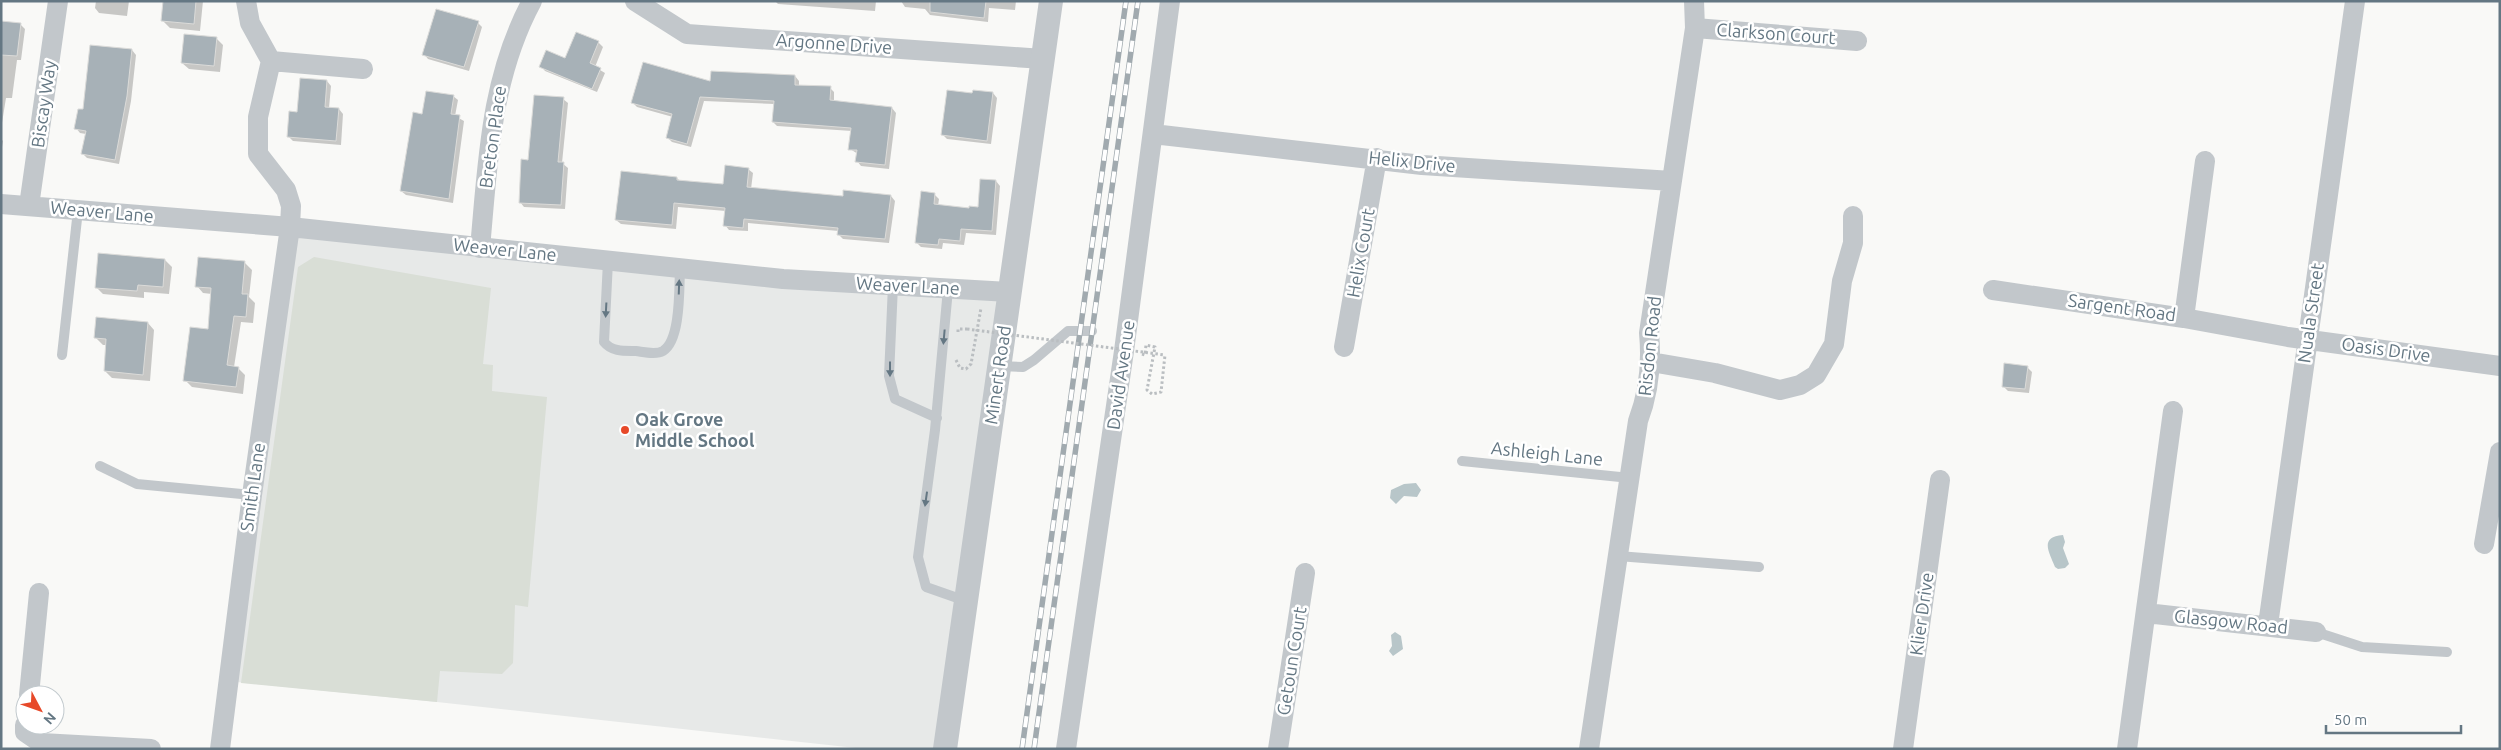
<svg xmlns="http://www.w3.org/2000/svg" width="2501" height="750" viewBox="0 0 2501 750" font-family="Ubuntu,sans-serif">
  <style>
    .built { fill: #e7e9e8 }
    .green { fill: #d9ded6 }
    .water { fill: #b8c6c9 }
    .shadow { fill: #0003 }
    .building { fill: #a7b1b7; stroke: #dbdbd9 }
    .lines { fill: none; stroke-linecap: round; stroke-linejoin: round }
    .path { stroke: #babec1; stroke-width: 3; stroke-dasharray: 2.5 2.5; stroke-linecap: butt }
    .service { stroke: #c2c7cb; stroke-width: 10 }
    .minor { stroke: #c2c7cb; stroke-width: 20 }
    .tertiary { stroke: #c2c7cb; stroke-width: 24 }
    .rail-casing { stroke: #a1aaaf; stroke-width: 5.5 }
    .rail { stroke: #fff; stroke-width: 4; stroke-dasharray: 11; stroke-linecap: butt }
    .path-bridge { stroke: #babec1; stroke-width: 3; stroke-dasharray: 2.5 2.5; stroke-linecap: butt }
    .oneway { fill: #647783 }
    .poi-dot { fill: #e74929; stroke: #fff; stroke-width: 2 }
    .labels { text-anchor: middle; stroke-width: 5; stroke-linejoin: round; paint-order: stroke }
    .street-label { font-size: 18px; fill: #647783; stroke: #fff }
    .poi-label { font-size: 18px; font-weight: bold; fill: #647783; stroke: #fff; text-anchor: start }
  </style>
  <rect width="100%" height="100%" fill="#f9f9f7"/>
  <!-- built -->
  <path class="built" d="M290,227L1009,292L945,749H865L437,702L227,681Z"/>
  <!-- green -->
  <path class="green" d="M314,257L491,288L483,364L493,365L492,391L547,397L528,607L515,605L513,663L502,674L440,671L437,702L241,683L298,267Z"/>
  <!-- water -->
  <path class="water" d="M1416,483L1421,490L1417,497L1404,496L1396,504L1390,498L1391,490L1404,484Z
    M2063,535L2065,542L2063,548L2069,564L2065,568L2058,569L2055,567C2049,552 2039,537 2063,535Z
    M1395,632L1401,636L1403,649L1393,656L1389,651L1392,646L1391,635Z"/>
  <!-- shadow -->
  <path class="shadow" d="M96,1H129L127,16L99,13L95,8Z
    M165,1H203L200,31L170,28L163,21Z
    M775,1H876L875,11L778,4Z
    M901,1H1016L1015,10L989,8L988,22L930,15L925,9L905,7Z
    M1,22L20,24L25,29L21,60H17L12,98H6L1,129Z
    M478,23L482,27L469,71L428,59L424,54Z
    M216,38L223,45L220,72L189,69L182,63Z
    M598,42L603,47L595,67L605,73L597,92L545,71L541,66L566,59Z
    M132,50L136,55L131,101L119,164L87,158L83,154L86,134L80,133L76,128L84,111Z
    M795,76L799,81V86L830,88L834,92V102L892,108L896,113L889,169L861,166L857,161L858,154L850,149L852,131L777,126L773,122L774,104L704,101L691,147L672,142L667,137L673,117L637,107L633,103L712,83Z
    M327,81L331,86L329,108L339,109L343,114L341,145L293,141L288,136L298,113Z
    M993,93L997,98L991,144L947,139L943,135L973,94Z
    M453,96L458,100L455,116L464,121L453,203L406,195L401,191L423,115Z
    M563,99L568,103L562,163L568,168L565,209L524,207L520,202L529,161Z
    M1,139L3,141L1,153Z
    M748,169L753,173L751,189L844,197L891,196L895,201L889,243L843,239L839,235V231L748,223V231L729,230L725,225L726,211L678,207L676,229L621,224L616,220L677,178L680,181L724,185Z
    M996,181L1000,186L996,235L966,233L964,245L943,243L942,249L921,247L916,242L934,194L939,199L938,206L970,210L979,208Z
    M165,260L172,267L169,294L144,292V298L103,294L96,287Z
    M245,263L252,270L249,297L255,303L253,323L241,322L234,367L238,368L245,375L243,394L192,387L185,380L209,330L212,294L203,293L197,286Z
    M148,323L154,330L150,381L112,378L105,371L107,345H103L96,338Z
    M2027,367L2032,372L2029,393L2008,391L2003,386Z"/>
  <!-- building -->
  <path class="building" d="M163,1H196L194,24L161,21Z
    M930,1H986L984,18L930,12Z
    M436,9L479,21L464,67L422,55Z
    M1,21L21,23L17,56L1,55Z
    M576,32L599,41L590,63L601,68L592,89L539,67L546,50L565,58Z
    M184,34L217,37L214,66L181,63Z
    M90,45L132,49L127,96L115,160L81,154L86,131L74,129L78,109H83Z
    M643,62L710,81L711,71L795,75V85L831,86L830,100L892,107L885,165L855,162L857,150H848L851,128L772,122L774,101L700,97L687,144L666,138L672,114L631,103Z
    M300,78L327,80L325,107L339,108L336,141L287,137L289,111L297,112Z
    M947,90L972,93L973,90L993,92L987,141L941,135Z
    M426,91L454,95L451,114L460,115L449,199L400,191L413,112L422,114Z
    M534,95L564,97L558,162H564L561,205L519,203L521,159L528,160Z
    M725,165L749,168L747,187L843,196V190L891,195L885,239L837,235L838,228L744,219L743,228L723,226L725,208L674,203L672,225L615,220L621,171L677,177V180L723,184Z
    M980,179L996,180L992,231L961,229L960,241L939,239L938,245L915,243L921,191L935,193L934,204L969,208V206L978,207Z
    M98,253L165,259L163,287L138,285L137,291L95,288Z
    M198,257L245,261L242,294H248L246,317L234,316L227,365L239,367L236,387L183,381L190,327L208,329L211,288L195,287Z
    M96,317L148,322L143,375L104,371L106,339L94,338Z
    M2004,363L2028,366L2025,389L2002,387Z"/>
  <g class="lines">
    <!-- path -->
    <path class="path" d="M958,332V329H967
      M1142,354L1145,355L1146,345L1155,347L1147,390L1152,394L1161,392L1165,355
      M956,360L960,368L966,369L971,364L981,308"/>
    <!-- service -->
    <path class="service" d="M608,261L604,342C612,352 624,351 636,351C644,352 656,355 663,351C681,340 679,288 680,269
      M893,285L889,376L895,399L937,418
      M948,289L935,430L918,557L926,587L966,601
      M62,355L78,210
      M999,366L1023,367L1034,360L1068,331H1092
      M1462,461L1630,478
      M100,466L137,484L252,495
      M1618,556L1759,567
      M2316,632L2362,647L2447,652"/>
    <!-- minor -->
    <path class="minor" d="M635,1L687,34L1043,59
      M1695,28L1857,41
      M271,61L363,69
      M1153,134L1422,165L1672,181
      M1,204L290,227L783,279L1009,292
      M29,206L58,1
      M480,248C488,162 490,79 532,1
      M1993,290L2184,318L2205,161
      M2184,318L2288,337L2500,366
      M1344,347L1377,158
      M1651,362L1715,373L1780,390L1800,385L1816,375L1834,344L1842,281L1853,243V216
      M2484,544L2500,452
      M2146,613L2316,632
      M2268,625L2355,1
      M29,695L39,593
      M25,725V732L41,743L151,749
      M220,749L252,495L290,227L291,206L286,190L258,154V117L271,61L250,23L246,1
      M1066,749L1124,351L1170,1
      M1278,749L1305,573
      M1589,749L1638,421C1649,392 1652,364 1649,333L1695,28L1694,1
      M1903,749L1940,480
      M2127,749L2173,411"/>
    <!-- tertiary -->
    <path class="tertiary" d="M945,749L1051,1"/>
    <defs>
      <path id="rail" d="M1022,749L1126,1
        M1034,749L1138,1"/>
    </defs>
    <!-- rail casing -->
    <use href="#rail" class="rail-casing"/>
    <!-- rail -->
    <use href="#rail" class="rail"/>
    <!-- path-bridge -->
    <path class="path-bridge" d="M967,329L1165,355"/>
  </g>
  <!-- one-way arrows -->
  <defs><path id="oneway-solid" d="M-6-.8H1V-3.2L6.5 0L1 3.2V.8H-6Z" transform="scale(1.25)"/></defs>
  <g class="oneway">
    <use href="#oneway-solid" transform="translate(679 287) rotate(-88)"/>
    <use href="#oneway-solid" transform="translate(606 310) rotate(93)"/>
    <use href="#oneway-solid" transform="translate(944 337) rotate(95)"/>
    <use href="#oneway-solid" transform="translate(890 369) rotate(90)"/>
    <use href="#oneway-solid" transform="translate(926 499) rotate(98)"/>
  </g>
  <!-- markers -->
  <circle class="poi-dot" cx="625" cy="430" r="5"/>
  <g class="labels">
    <!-- street labels -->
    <g class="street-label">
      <text transform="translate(1776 34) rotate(4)" y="6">Clarkson Court</text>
      <text transform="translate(834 44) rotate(4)" y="6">Argonne Drive</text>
      <text transform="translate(44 104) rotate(-82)" y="6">Biscay Way</text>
      <text transform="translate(493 137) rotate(-82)" y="6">Breton Place</text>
      <text transform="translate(1412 162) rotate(6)" y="6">Helix Drive</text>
      <text transform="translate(102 212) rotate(5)" y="6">Weaver Lane</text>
      <text transform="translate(505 250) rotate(6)" y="6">Weaver Lane</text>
      <text transform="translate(1361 253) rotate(-80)" y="6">Helix Court</text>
      <text transform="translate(908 286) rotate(3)" y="6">Weaver Lane</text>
      <text transform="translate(2122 308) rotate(8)" y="6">Sargent Road</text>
      <text transform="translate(2311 313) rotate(-82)" y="6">Nuala Street</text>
      <text transform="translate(1650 346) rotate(-84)" y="6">Risdon Road</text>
      <text transform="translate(2386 350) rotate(8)" y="6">Oasis Drive</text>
      <text transform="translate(998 375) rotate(-82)" y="6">Minert Road</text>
      <text transform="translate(1121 375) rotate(-82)" y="6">David Avenue</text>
      <text transform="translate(1547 454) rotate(6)" y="6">Ashleigh Lane</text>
      <text transform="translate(253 487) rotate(-82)" y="6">Smith Lane</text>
      <text transform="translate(1922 614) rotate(-82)" y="6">Klier Drive</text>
      <text transform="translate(2231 622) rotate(6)" y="6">Glasgow Road</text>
      <text transform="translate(1292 661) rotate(-81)" y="6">Getoun Court</text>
    </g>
    <!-- poi labels -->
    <g class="poi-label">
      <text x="635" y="426">Oak Grove<tspan x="635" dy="21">Middle School</tspan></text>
    </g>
  </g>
  <!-- border -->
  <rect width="2501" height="750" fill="none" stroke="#647783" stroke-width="5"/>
  <!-- north arrow -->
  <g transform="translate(40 710) rotate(131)"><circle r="24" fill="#ffffff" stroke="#c1c9cd"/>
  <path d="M0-4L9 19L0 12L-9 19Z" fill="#e74929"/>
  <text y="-8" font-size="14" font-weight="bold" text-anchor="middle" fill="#647783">N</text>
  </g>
  <!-- scale -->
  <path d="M2326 725v8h135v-8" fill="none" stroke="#647783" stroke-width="2.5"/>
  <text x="2334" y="725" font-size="15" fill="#647783" stroke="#ffffff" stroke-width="4" paint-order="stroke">50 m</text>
</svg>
